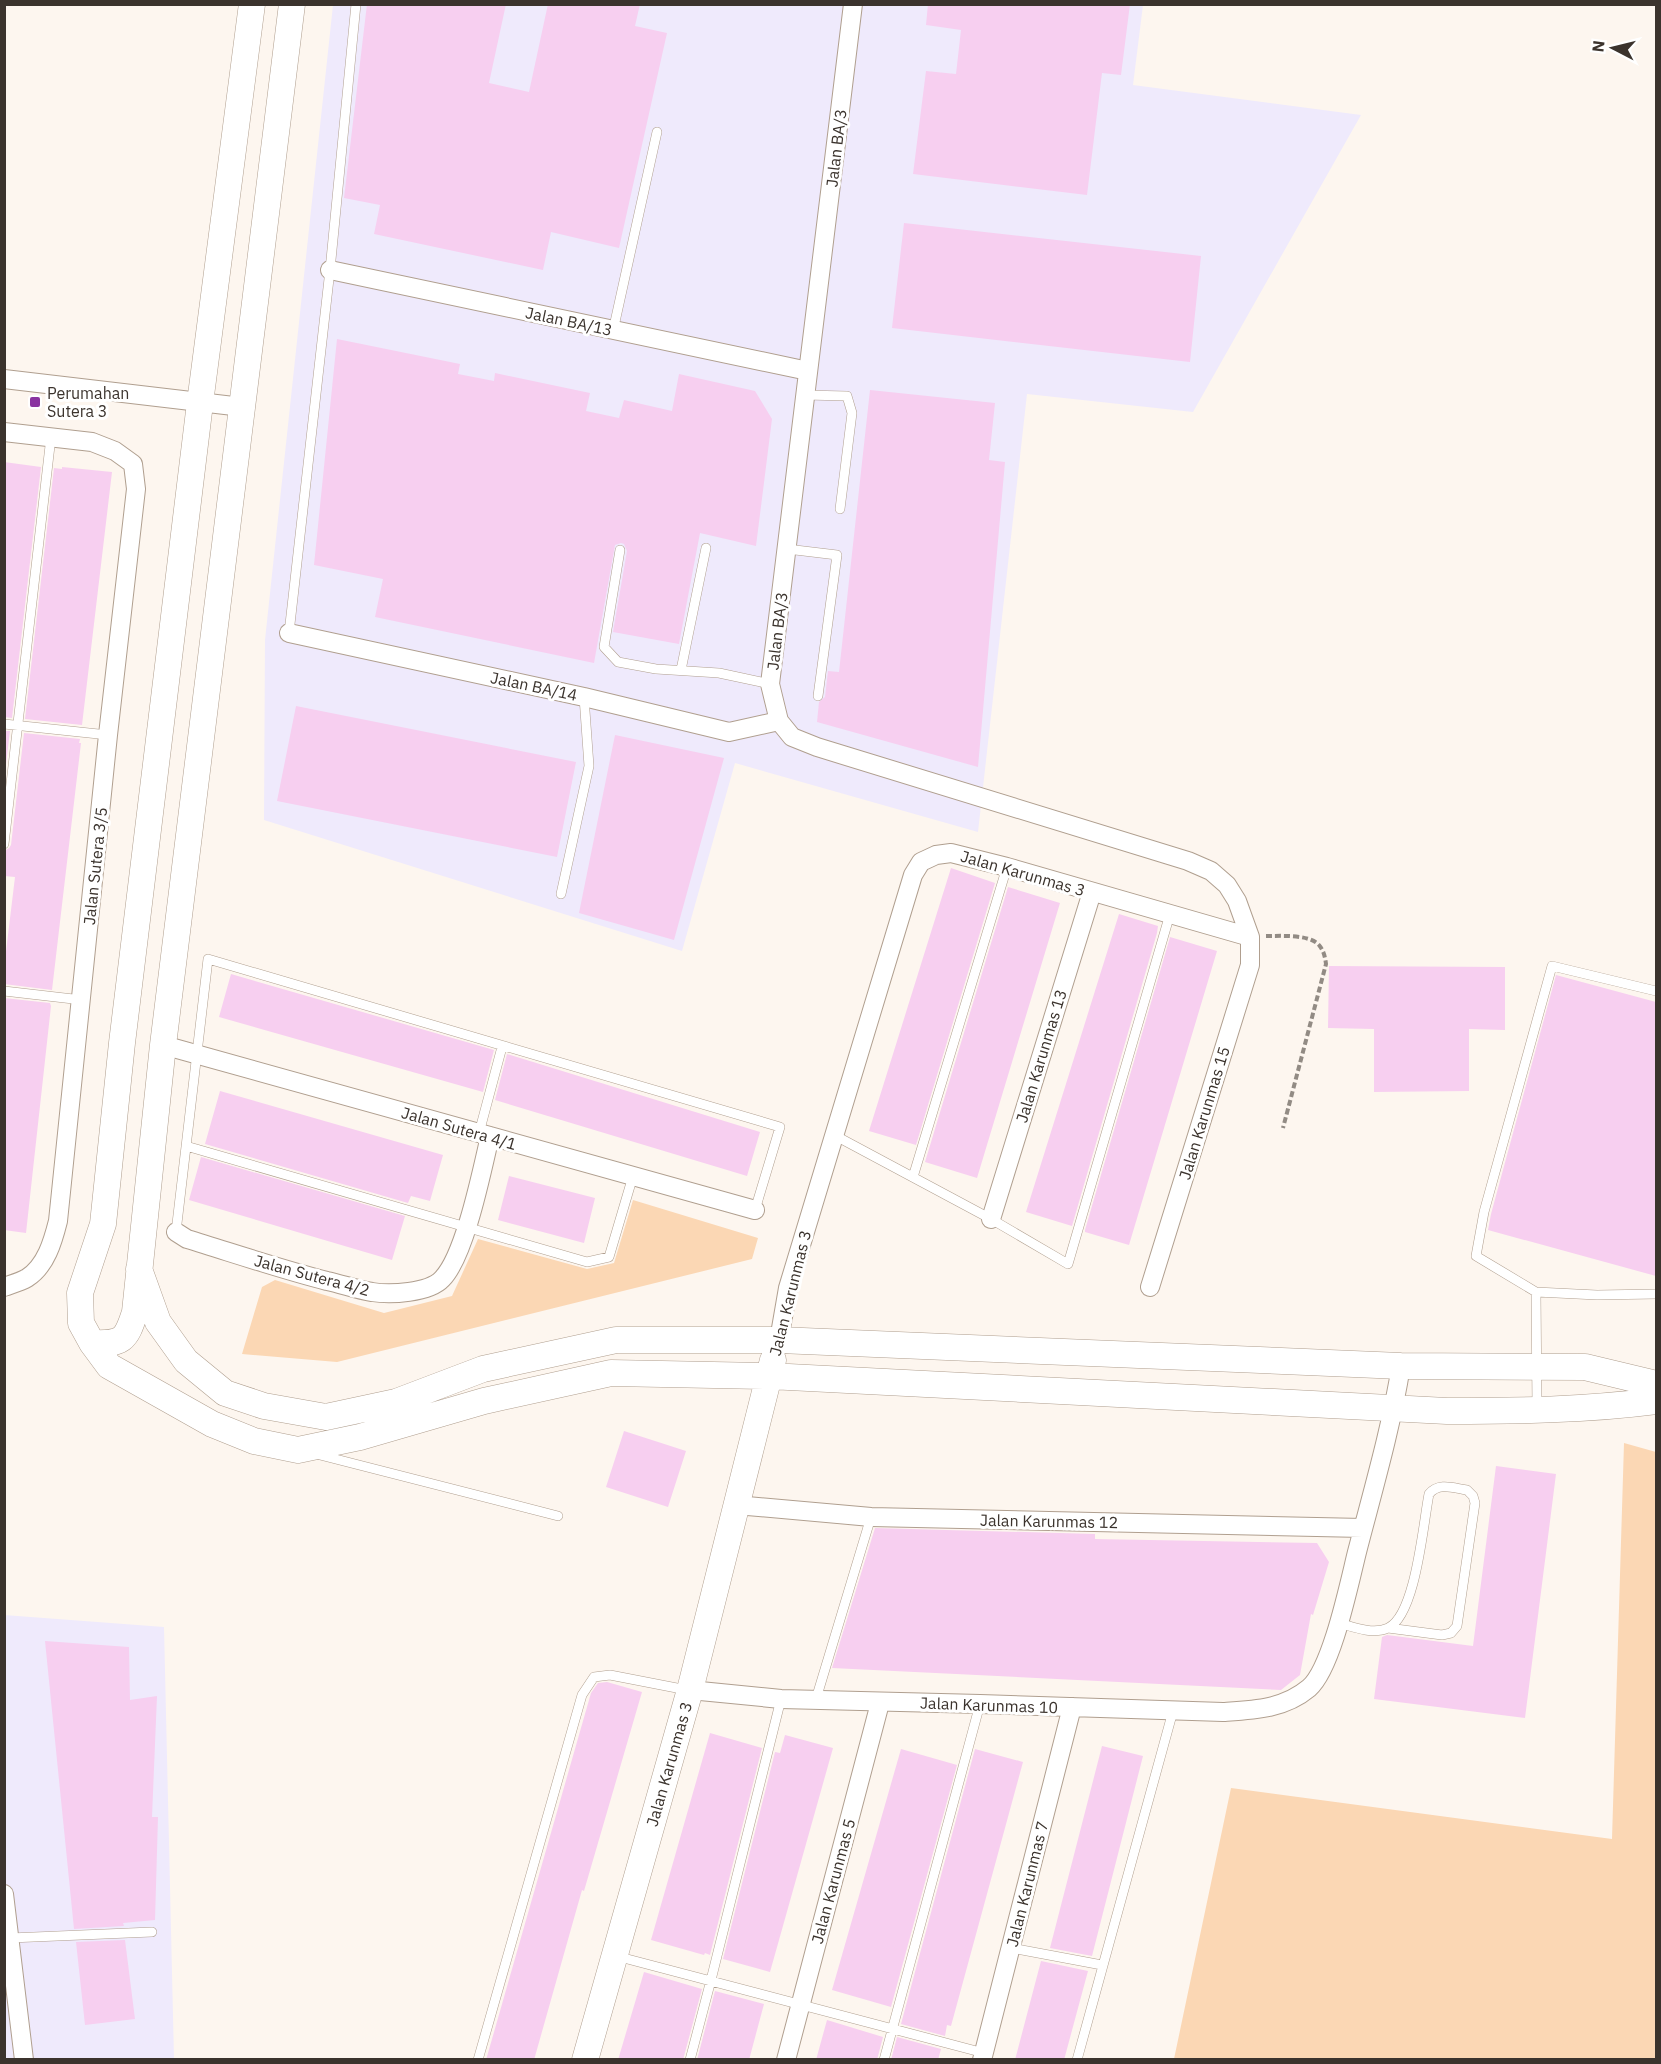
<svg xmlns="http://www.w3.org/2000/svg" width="1661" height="2064" viewBox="0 0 1661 2064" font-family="'IBM Plex Sans',sans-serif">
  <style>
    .industrial { fill: #efeafc }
    .green { fill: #fbd7b4 }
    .building { fill: #f7cff0 }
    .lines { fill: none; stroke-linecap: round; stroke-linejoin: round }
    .lane-casing { stroke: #b09f8f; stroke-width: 10 }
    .street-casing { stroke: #b09f8f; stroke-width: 20 }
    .secondary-casing { stroke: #b09f8f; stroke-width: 27 }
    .path { stroke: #928b84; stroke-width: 4; stroke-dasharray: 6 3; stroke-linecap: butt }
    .lane { stroke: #fff; stroke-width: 9 }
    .street { stroke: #fff; stroke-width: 18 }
    .secondary { stroke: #fff; stroke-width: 26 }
    .poi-dot { fill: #8a33a0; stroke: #fff; stroke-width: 2 }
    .labels { text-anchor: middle; stroke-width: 6; stroke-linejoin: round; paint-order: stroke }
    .street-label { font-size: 16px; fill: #3b332d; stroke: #fff }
    .poi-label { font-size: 16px; fill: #3b332d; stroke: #fff; text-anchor: start }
  </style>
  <rect width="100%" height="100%" fill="#fdf6ef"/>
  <!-- industrial -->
  <path class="industrial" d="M333,5H1143L1133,85L1361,115L1193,412L1027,394L978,832L735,763L682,951L264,820L265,640Z
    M4,1615L164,1627L174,2059H5Z"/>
  <!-- green -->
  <path class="green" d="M633,1200L758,1238L752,1259L337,1362L242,1354L262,1287L275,1280L384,1313L452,1296L478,1239L587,1269L614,1263Z
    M1624,1443L1656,1452V2059H1174L1231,1788L1612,1839Z"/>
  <!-- building -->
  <path class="building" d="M367,4H506L489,83L529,92L548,4H640L635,26L667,33L619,248L551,232L543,270L374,234L380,205L344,198Z
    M928,4H1130L1121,75L1102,73L1087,195L913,174L926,71L956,74L961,30L926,25Z
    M904,223L1201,256L1190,362L892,328Z
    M337,339L460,364L458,374L494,381L495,373L590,393L586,411L619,418L624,400L672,411L679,374L755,391L772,419L756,546L700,533L679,644L613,632L627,551L624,544L621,543L615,545L594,663L375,617L383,579L314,565Z
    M870,390L995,403L989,460L1005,462L978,767L817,722L819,702L825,697L828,671L839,672Z
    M4,462L41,467L12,718L4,717Z
    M62,467L112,472L82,725L25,719L54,468L62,469Z
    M296,706L576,762L557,857L277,801Z
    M4,731H10L4,781Z
    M24,733L80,739L79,743H81L52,990L4,984V968L15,877L4,876V851L9,848L11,845Z
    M615,735L724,758L674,940L579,913Z
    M951,868L995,883L916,1145L869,1131Z
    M1008,887L1060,903L977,1178L925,1162Z
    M1119,914L1158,926L1157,933L1072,1226L1026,1212Z
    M1170,937L1217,951L1129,1245L1085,1232V1230Z
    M1329,966L1505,967V1030L1469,1029V1091L1374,1092V1029L1328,1028Z
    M231,974L494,1050L483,1092L219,1017Z
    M1556,975L1656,1002V1276L1488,1230L1491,1214Z
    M4,998L50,1003L51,1006L26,1233L4,1230Z
    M507,1054L760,1132L747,1176L495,1100Z
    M220,1091L443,1155L430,1201L411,1196L408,1203L205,1144Z
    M201,1157L405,1216L392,1260L189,1200Z
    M509,1176L595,1198L584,1243L498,1220Z
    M624,1431L686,1451L668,1507L606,1487Z
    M1496,1466L1556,1474L1525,1718L1374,1699L1382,1637L1387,1635L1473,1646Z
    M875,1528L1095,1534V1539L1317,1543L1329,1562L1313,1615L1311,1614L1300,1675L1281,1690L832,1668Z
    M45,1641L129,1647L130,1700L157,1696L152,1817H158L155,1920L123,1923L124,1926L74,1929Z
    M607,1682L642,1692L584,1891L582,1890L534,2060H486L591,1693L598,1683Z
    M710,1733L762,1748L710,1955L705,1953L704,1955L651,1940Z
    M785,1735L833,1748L770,1972L723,1959L775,1752L780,1753Z
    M1102,1746L1143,1756L1092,1956L1050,1948Z
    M901,1749L957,1765L891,2007L832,1990Z
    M975,1749L1023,1762L951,2026L947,2025L945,2036L901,2024Z
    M125,1940L135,2019L85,2025L76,1942Z
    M1041,1961L1088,1971L1064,2060H1015Z
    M644,1972L702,1989L683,2060H618Z
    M715,1991L764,2004L749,2060H697Z
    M827,2020L883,2037L877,2060H816Z
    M897,2037L941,2049L938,2060H891Z"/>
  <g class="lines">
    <defs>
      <path id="lane" d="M613,331L657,132
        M805,395L847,396L852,413L840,509
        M787,549L837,555L818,696
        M620,550L604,647L618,662L656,669L719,673L770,684
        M289,633L330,270L356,4
        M681,670L706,548
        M4,724L108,735
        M4,844L51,437
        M561,894L589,766L584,697
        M4,991L82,1000
        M1656,991L1552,966L1484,1212L1476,1256L1536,1292L1597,1295L1656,1294
        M479,1133L502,1047
        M834,1135L991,1219L1068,1264L1170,914
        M186,1146L587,1262L609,1257L633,1176
        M913,1177L1007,867
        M176,1232L208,959L780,1127L755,1210
        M1536,1292L1537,1407
        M316,1454L558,1516
        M1339,1623C1353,1627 1373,1635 1388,1628C1416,1615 1423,1524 1429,1494C1439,1482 1453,1488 1467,1490L1473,1496L1475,1503L1457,1626L1451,1633L1442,1635L1388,1628
        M816,1699L871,1517
        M10,1938L152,1932
        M1011,1948L1102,1965
        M616,1956L984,2053
        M478,2060L582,1695L594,1677L610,1675L687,1690
        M690,2060L711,1980L781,1699
        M884,2060L980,1704
        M1077,2060L1173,1711"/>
      <path id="street" d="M853,4L770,684L779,721L792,737L817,747L1188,861L1211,871L1227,885L1237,901L1250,937V965L1150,1287
        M330,270L808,371
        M4,379L242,407
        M4,432L92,442L115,451L133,464L136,489L108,735L58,1221C53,1241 46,1266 27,1278C20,1282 12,1284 4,1287
        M289,633L584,697L729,732L779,721
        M163,1045L755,1210
        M991,1219L1092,892
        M176,1232L187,1239C233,1253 280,1269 327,1281C342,1284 357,1290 372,1292C390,1295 429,1293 442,1279C465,1256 482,1170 490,1136
        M779,1340L788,1288L913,875L921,862L936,855L951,853L1007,867L1250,937
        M736,1505L871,1517L1363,1528
        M690,1690L781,1699L980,1704L1223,1712C1254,1710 1284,1709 1309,1688C1332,1668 1349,1584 1357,1552C1373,1490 1391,1429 1401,1366
        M4,1894L24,2060
        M786,2060L880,1703
        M982,2060L1072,1707"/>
      <path id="secondary" d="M252,4L200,403L122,1043L103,1224L80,1293L81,1323L92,1343L109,1366L212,1424L254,1441L298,1450L360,1437L484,1401L611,1373L769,1376L1447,1411C1517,1411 1586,1410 1656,1401
        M139,1269L158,1322L186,1361L225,1393L264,1406L326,1417L396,1402L483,1369L616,1340H779L1401,1366L1585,1367L1656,1384
        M92,1343C122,1344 126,1341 135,1312L163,1045L292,4
        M585,2060L690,1690L773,1360"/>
    </defs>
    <!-- lane casing -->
    <use href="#lane" class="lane-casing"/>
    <!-- street casing -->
    <use href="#street" class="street-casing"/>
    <!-- secondary casing -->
    <use href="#secondary" class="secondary-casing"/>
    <!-- path -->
    <path class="path" d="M1266,936C1281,936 1309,934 1319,945C1324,951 1325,957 1326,964L1283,1128"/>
    <!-- lane -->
    <use href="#lane" class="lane"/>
    <!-- street -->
    <use href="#street" class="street"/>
    <!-- secondary -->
    <use href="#secondary" class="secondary"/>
  </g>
  <!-- markers -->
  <rect class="poi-dot" x="29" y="396" width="12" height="12" rx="3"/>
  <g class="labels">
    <!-- street labels -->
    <g class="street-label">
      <text transform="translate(836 148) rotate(-83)" y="6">Jalan BA/3</text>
      <text transform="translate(569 321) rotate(12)" y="6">Jalan BA/13</text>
      <text transform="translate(777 631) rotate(-83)" y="6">Jalan BA/3</text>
      <text transform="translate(534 686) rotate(12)" y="6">Jalan BA/14</text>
      <text transform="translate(95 866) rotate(-84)" y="6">Jalan Sutera 3/5</text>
      <text transform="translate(1023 873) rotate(16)" y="6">Jalan Karunmas 3</text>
      <text transform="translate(1041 1056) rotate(-73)" y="6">Jalan Karunmas 13</text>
      <text transform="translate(1204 1113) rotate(-73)" y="6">Jalan Karunmas 15</text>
      <text transform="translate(459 1128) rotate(16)" y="6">Jalan Sutera 4/1</text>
      <text transform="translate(312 1275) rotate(15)" y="6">Jalan Sutera 4/2</text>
      <text transform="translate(790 1293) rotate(-76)" y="6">Jalan Karunmas 3</text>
      <text transform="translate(1049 1521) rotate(1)" y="6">Jalan Karunmas 12</text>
      <text transform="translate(989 1705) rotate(2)" y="6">Jalan Karunmas 10</text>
      <text transform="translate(669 1764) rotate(-74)" y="6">Jalan Karunmas 3</text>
      <text transform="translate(833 1881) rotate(-75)" y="6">Jalan Karunmas 5</text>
      <text transform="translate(1027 1884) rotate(-76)" y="6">Jalan Karunmas 7</text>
    </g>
    <!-- poi labels -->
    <g class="poi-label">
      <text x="47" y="399">Perumahan<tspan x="47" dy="18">Sutera 3</tspan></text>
    </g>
  </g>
  <!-- border -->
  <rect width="1661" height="2064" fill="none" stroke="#3b332d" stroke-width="12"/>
  <!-- north arrow -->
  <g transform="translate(1613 48) rotate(277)" stroke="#ffffff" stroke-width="4.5" paint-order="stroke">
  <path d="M0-4.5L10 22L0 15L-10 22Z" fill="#3b332d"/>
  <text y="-9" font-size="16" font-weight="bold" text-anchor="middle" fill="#3b332d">N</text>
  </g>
</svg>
